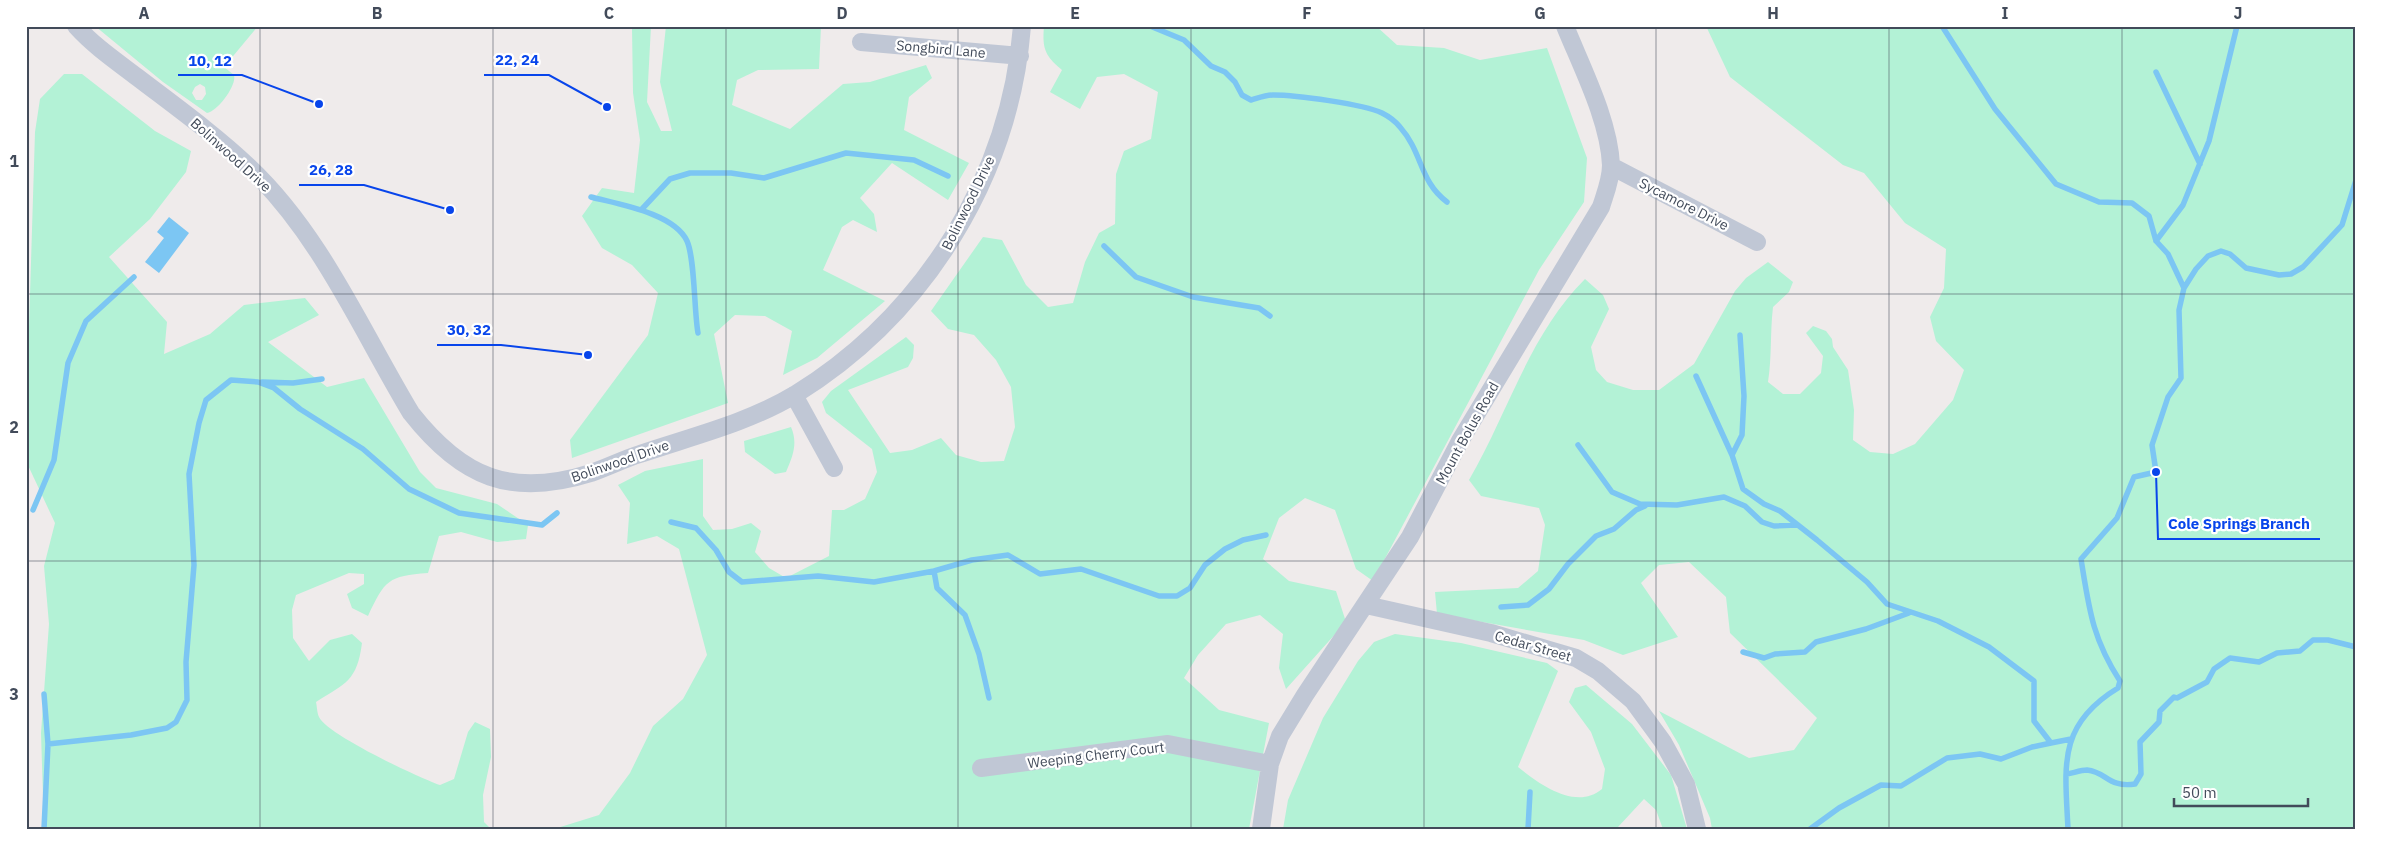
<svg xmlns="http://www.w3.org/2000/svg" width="2382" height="855" viewBox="0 0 2382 855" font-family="'IBM Plex Sans',sans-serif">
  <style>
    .green { fill: #b3f2d6; fill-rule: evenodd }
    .water { fill: #7cc6f3 }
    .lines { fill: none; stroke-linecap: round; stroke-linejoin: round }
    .stream { stroke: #7cc6f3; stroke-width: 5.5 }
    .street { stroke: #c0c7d5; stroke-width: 18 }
    .grid { fill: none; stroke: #424b5a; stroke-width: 1; stroke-opacity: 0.55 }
    .labels { text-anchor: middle; stroke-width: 4.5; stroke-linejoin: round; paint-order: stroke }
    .street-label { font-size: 14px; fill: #424b5a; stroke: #fff }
    .leader { fill: none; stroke: #0845eb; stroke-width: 2 }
    .callout-dot { fill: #0845eb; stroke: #fff; stroke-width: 2 }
    .callout-label { font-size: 15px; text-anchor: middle; font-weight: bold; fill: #0845eb; stroke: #fff; stroke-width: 4.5; stroke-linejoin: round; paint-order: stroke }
    .neatline { fill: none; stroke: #424b5a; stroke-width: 2 }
    .grid-label { font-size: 16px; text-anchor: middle; font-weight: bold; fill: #424b5a }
  </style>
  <rect width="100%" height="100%" fill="#efebeb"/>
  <!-- green -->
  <path class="green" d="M95,26H258L224,67L234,75C237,85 218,111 207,113L163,82ZM200,84L205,87L206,94L202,100H196L192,93L195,87Z
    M606,26H651L647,102L661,131H672L660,82L666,26H821L819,69L758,70L737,80L732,105L790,129L843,84L870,82L926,65L932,78L909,97L904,130L969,163L948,200L892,163L860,198L874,214L877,232L853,220L842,227L823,270L885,301L817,358L783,375L792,331L765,316L735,315L714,334L728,403L572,458L570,440L648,335L658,293L632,265L602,248L582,216L602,188L634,193L640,140L633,93L632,28Z
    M1044,26H1376L1397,45L1444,48L1480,60L1547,48L1587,158L1584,202L1539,270L1373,581L1356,569L1335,510L1305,498L1279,518L1263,559L1289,581L1336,591L1346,622L1286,689L1279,668L1283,634L1260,615L1226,624L1198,655L1184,678L1219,710L1269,723L1249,829H554L599,815L630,773L653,726L683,699L707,655L679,549L657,536L627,544L630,503L618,485L645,471L703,459V516L713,530L732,529L751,523L761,531L755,552L769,568L786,578L829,556L832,510H844L865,499L877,472L872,449L826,413L822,402L831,391L906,337L914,345L913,358L908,367L848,390L890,453L912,450L941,438L956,455L981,462L1004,461L1015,427L1011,387L996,360L974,335L948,329L931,311L983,237L1002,240L1026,285L1048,307L1073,303L1085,262L1099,233L1115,224L1116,174L1124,151L1151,139L1158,92L1124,74L1097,77L1080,109L1050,92L1062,70C1045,56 1042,49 1044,26Z
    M1706,26H2356V829H1712L1710,818L1679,745L1659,711L1749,758L1794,750L1817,718L1730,633L1726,597L1689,562L1659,565L1641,583L1678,637L1623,655L1584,640L1437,614L1435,592L1518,588L1538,571L1545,525L1539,508L1481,496L1469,480C1508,413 1529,335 1585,279L1603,295L1609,309L1591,347L1596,370L1607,382L1633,390H1659L1694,364L1735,291L1746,278L1768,262L1793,282L1789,292L1773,307C1770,332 1772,357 1768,382L1783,394H1800L1821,373L1823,356L1806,333L1813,326L1826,331L1832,339L1833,347L1848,370L1854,410L1853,440L1870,452L1893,454L1915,444L1953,400L1964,370L1936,341L1930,317L1944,288L1946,249L1905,223L1864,173L1843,165L1730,77Z
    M64,74H82L155,131L191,151L186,172L150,219L109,257L167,322L164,354L210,334L244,305L305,298L319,315L268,342L327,387L364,378L420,472L436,488L497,504L528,525L526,539L497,542L461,532L439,536L428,573C388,576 385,580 368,616L352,608L347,594L364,584V574L349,573L296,595L292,610L293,638L309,661L330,640L352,634L362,643C357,681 346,683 316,702C317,706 317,713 319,717C326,734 419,778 440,785L454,779L468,732L475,722L490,729L491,757L483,795L484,822L491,829H44L41,733L49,624L44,566L55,523L26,461V425L35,132L40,99Z
    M791,427C798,443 793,456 786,472L775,474L745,452L744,441Z
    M1395,634L1461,643L1547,663L1558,671L1518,767C1539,784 1576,811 1602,789L1605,769L1591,732L1569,702L1575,688L1586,685L1632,724L1671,775L1687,829H1663L1656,810L1644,799L1618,827L1610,829H1283L1288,800L1323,718L1358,661L1374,642Z"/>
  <!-- water -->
  <path class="water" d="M169,217L189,233L159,273L145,262L164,238L157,232Z"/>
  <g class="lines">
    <!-- stream -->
    <path class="stream" d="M1150,26L1184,40L1211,66L1225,72L1235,82L1242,95L1251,100C1258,98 1266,95 1273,95C1296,95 1363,104 1382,113C1388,116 1396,122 1400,127C1423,153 1419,181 1447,202
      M1942,26L1995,109L2056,184L2099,202L2132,203L2149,216L2156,241L2168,254L2184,288
      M2156,72L2200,164
      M591,197C617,204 674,213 687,241C695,259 694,311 698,333
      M642,209L670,179L690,173H731L764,178L846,153L914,160L948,176
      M2156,241L2183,205L2209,141L2237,26
      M1104,246L1136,277L1193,297L1259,308L1270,316
      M1740,335L1744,396L1742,435L1732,455L1743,489L1764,504L1780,511L1817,540L1867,582L1887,604L1938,621L1989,647L2034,681V721L2051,743L2071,739
      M1696,376L1732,455
      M262,382L293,383L322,379
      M1578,445L1612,492L1640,504L1677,505L1724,497L1745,506L1762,522L1774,526L1797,525
      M33,510L54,460L68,363L86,321L134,277
      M671,522L696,528L716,550L729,572L742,582L818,576L874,582L934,571L972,560L1008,555L1040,574L1081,569L1159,596H1177L1190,588L1205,565L1225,549L1243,540L1266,535
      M934,571L937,588L965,615L979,654L989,698
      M1501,607L1528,605L1549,589L1568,564L1596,536L1614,529L1636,510L1645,506
      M1743,652L1764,658L1775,654L1805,652L1816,642L1866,629L1909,613
      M48,744L131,735L167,728L176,722L187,700L186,662L194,565L189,474L199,423L206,400L231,380L258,382L274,388L300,409L363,449L409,489L459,513L542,525L557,513
      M2067,774C2073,773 2081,770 2087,770C2107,772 2108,788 2135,784L2141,774L2140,742L2159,722L2160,711L2174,697L2177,698L2207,682L2214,669L2230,658L2259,662L2277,653L2300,651L2313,640H2328L2356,647
      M44,829L48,744L44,694
      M1528,829L1530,792
      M1810,829L1839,808L1881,785L1901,786L1947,758L1980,754L2001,759L2032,747L2051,743
      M2068,829C2065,766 2057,725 2118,688L2120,681C2092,638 2089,608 2081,559L2117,518L2134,477L2156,472L2152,445L2168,397L2181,378L2179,310L2184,288L2196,269L2208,256L2221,251L2230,254L2246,268L2279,275L2291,274L2303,267L2342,225L2356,180"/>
    <!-- street -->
    <path class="street" d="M76,26C94,46 116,61 137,77C175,106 214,134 249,167C321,235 361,330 411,413C462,478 511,498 591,473C608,467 624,459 640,454C693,436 748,423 796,394C925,314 1010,177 1022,26
      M861,42L1020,56
      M1611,166L1757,242
      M794,395L834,468
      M1366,605L1491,633L1576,658L1598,671L1633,701L1663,742L1686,784L1697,829
      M981,768L1168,744L1270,764
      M1261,829L1270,764L1280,736L1305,695L1410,537L1460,441L1601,207C1605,194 1611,180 1611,165C1609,120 1582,68 1565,26"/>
  </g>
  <!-- grid -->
  <path class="grid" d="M260,26V829M493,26V829M726,26V829M958,26V829M1191,26V829M1424,26V829M1656,26V829M1889,26V829M2122,26V829M26,294H2356M26,561H2356"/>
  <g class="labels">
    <!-- street labels -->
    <g class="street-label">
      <text transform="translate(941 49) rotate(5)" y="5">Songbird Lane</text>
      <text transform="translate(231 155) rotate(42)" y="5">Bolinwood Drive</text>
      <text transform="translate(968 203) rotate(-64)" y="5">Bolinwood Drive</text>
      <text transform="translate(1684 204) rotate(27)" y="5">Sycamore Drive</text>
      <text transform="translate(1467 433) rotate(-61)" y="5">Mount Bolus Road</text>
      <text transform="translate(620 461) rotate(-19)" y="5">Bolinwood Drive</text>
      <text transform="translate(1533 646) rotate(16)" y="5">Cedar Street</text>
      <text transform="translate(1096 755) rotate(-7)" y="5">Weeping Cherry Court</text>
    </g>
  </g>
  <!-- callouts -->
  <path class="leader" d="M607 107L549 75H484M319 104L242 75H178M450 210L364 185H299M588 355L501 345H437M2156 472L2158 539H2320"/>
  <g class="callout-dot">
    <circle cx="607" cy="107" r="5"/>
    <circle cx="319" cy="104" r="5"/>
    <circle cx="450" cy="210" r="5"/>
    <circle cx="588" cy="355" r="5"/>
    <circle cx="2156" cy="472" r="5"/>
  </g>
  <g class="callout-label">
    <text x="517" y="65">22, 24</text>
    <text x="210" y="66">10, 12</text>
    <text x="331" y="175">26, 28</text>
    <text x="469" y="335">30, 32</text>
    <text x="2239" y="529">Cole Springs Branch</text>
  </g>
  <!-- border -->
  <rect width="2382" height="855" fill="none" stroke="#ffffff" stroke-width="55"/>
  <!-- scale -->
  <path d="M2174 798v8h134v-8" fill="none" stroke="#424b5a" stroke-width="2.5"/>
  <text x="2182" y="798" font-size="15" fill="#424b5a" stroke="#ffffff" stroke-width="4" paint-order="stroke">50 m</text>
  <rect x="28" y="28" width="2326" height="800" class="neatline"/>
  <g class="grid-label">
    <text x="144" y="19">A</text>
    <text x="377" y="19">B</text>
    <text x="609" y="19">C</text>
    <text x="842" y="19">D</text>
    <text x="1075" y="19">E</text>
    <text x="1307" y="19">F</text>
    <text x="1540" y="19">G</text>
    <text x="1773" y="19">H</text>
    <text x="2005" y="19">I</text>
    <text x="2238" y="19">J</text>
    <text x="14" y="167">1</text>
    <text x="14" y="433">2</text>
    <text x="14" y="700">3</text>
  </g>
</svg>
